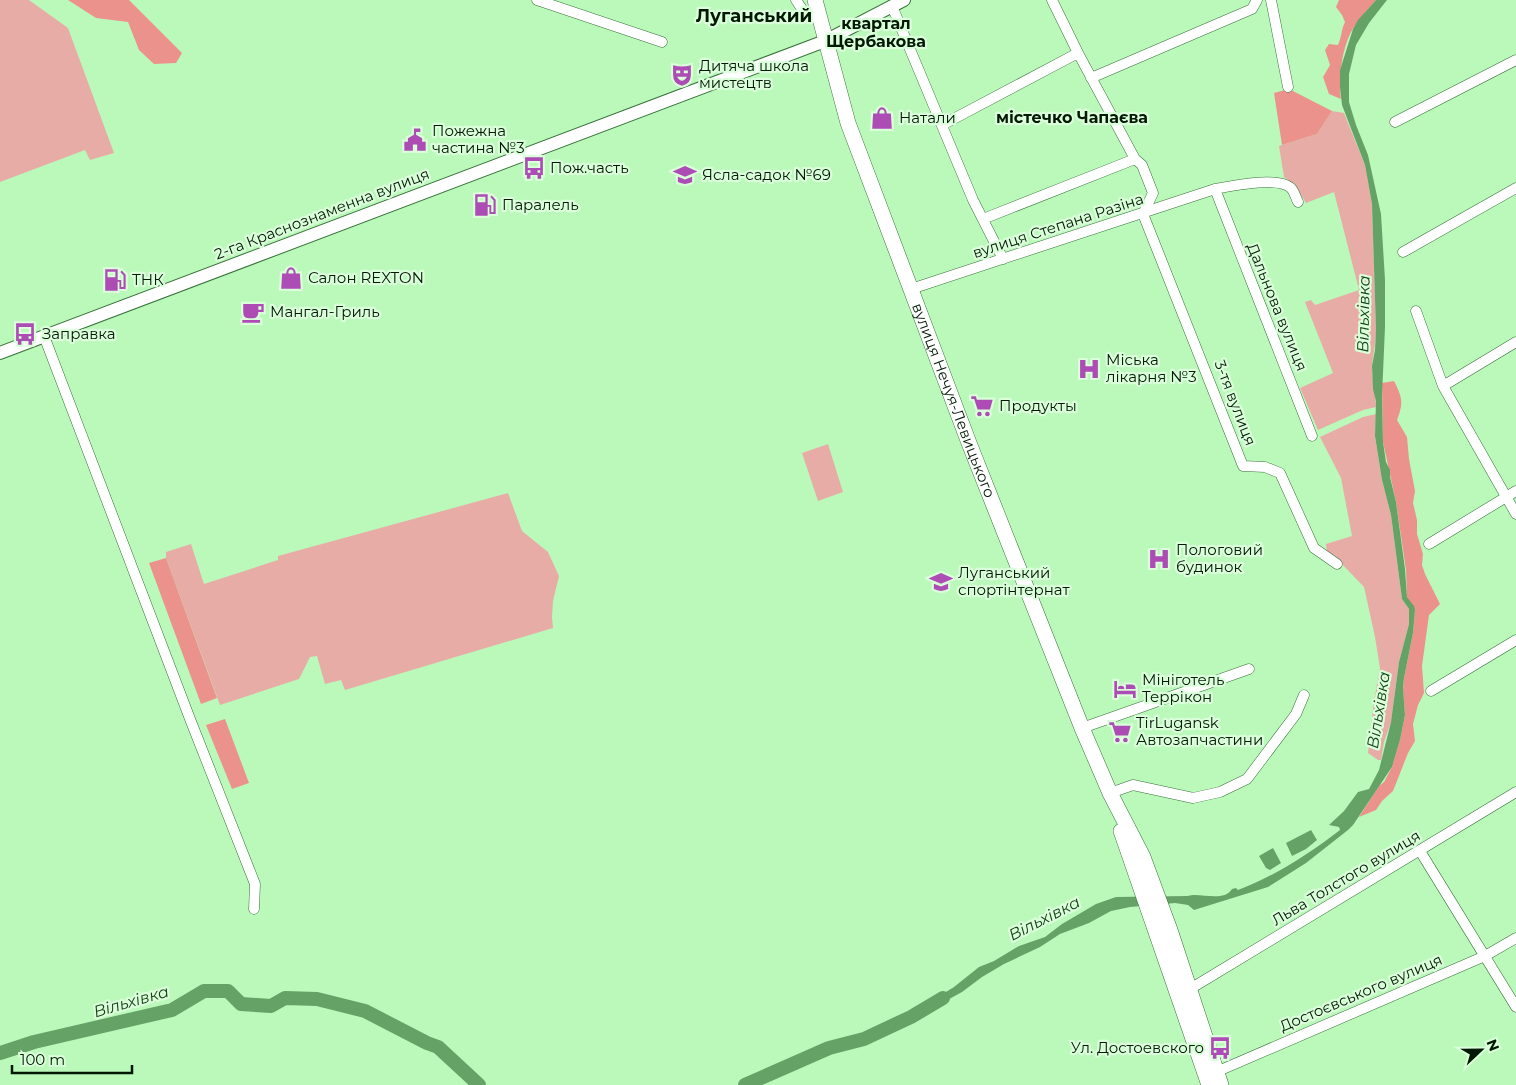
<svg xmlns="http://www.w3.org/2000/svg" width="1516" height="1085" viewBox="0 0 1516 1085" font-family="Montserrat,sans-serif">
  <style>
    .green { fill: #e8aca7 }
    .forest { fill: #ec928c }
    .water { fill: #65a266 }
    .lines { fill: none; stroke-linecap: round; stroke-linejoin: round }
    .river { stroke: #65a266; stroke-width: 14 }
    .minor-casing { stroke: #39713b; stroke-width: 11 }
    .tertiary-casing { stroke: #39713b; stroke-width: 14 }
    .primary-casing { stroke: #39713b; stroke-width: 16 }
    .minor { stroke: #fff; stroke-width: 10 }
    .tertiary { stroke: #fff; stroke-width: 12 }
    .primary { stroke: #fff; stroke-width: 15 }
    .labels { text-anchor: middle; stroke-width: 4.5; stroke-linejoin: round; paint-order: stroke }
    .poi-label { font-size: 15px; fill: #021803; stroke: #daffda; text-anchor: start }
    .street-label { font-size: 15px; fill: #021803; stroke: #daffda }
    .neighbourhood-label { font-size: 16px; font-weight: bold; fill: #021803; stroke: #daffda }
    .water-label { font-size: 16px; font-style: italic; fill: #154118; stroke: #daffda }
    .quarter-label { font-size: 18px; font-weight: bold; fill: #021803; stroke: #daffda }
  </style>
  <rect width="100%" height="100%" fill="#bbf9bb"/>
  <!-- green -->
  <path class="green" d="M0,0H29L68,28L114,153L90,160L85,150L0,182Z
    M1332,111L1344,113L1365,165L1372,204L1376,330C1376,342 1373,355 1372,367C1372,381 1376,394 1376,407L1363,410L1318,430L1300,388L1333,373L1305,302L1311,300L1315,305L1359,290L1334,192L1306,203L1295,185L1284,177L1279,146L1317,134Z
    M1376,414L1375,436L1382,480L1391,515L1402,599L1409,609V624L1399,662L1391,722L1384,742L1381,760H1378L1368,753L1374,701L1380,668L1375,637L1364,587L1342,564L1327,553L1326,544L1352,536L1341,478L1320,437L1363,417Z
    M828,444L843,492L818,501L802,453Z
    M508,493L522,531L548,552L559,576L553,601L552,617L553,628L345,690L341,680L325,684L317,656L310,657L299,679L220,705L166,558V552L191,544L204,584L278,560V556Z"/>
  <!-- forest -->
  <path class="forest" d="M68,0H129L182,53L176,63L154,64L139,50L128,22L96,18Z
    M1339,0H1376C1368,9 1360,18 1354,27C1342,45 1338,78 1341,99L1329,94L1323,77L1330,65L1325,50L1329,44L1338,45C1342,36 1341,30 1345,22L1342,15L1336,7Z
    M1289,89L1332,111L1317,134L1282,145L1274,93Z
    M1394,381C1402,397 1404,402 1397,420L1407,437L1409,459L1415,491L1413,503L1417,520V534L1423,554L1422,565L1425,574L1440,604L1429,615L1422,666L1424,693L1418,705L1413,724L1415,741L1408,753L1393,791L1382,801L1376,810L1359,817L1379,786L1384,782L1392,767L1400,740L1405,715L1403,689L1404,678L1413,633L1415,610L1407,597L1406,570L1396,502L1383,442L1382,383Z
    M166,558L217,698L201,704L149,563Z
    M225,719L249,783L232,789L206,725Z"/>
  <!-- water -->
  <path class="water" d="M1376,0H1387L1369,23L1356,45L1349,74V102L1356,125L1368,155L1381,214L1385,280V327L1382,396L1383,442L1386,462L1390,470V477L1396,502L1405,569L1407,597L1414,606L1415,610L1413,633L1404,678L1403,688L1405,715L1400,740L1392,767L1353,825L1348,830L1306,863L1268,887L1194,910L1188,905L1175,903L1130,907L1111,911L1089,923L1060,934L1040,947L1004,964L982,977L962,992L929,1010L925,1005L954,987L979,967L994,961L1019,946L1045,937L1062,924L1096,904L1116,897L1188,896C1200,892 1223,903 1232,889L1236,888L1238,890C1275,876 1309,854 1340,830L1339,827L1329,825L1344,811L1358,792L1369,789L1379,770L1391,722L1399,662L1409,624V609L1402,599L1391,515L1382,480L1375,436L1376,401L1373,389L1372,366L1375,350L1376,330L1372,204L1365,165L1342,105L1340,87V70L1353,29L1358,20Z
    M1311,830L1317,840L1306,849L1292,856L1286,843Z
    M1273,848L1281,863L1270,870L1266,868L1259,856Z"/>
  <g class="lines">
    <!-- river -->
    <path class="river" d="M0,1053L34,1042L172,1010L204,991H228L241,1004L271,1006L285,998L317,999L365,1011L427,1043L438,1047L479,1085
      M745,1085L829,1048L864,1039L911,1017L943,998"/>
    <defs>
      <path id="minor" d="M537,0L662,42
        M796,0L804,12L820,21
        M1052,0L1078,53L1135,159L1142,165L1153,193L1143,214L1243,466L1265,467L1280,473L1314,548L1337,564
        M1271,0L1288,87
        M892,6L973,200L1003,259
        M1091,78L1252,9L1257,0
        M1395,122L1516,60
        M942,125L1078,53
        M1215,189L1312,436
        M983,219L1135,159
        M1403,252L1516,188
        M911,289L1215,189C1231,186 1278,176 1291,188C1294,191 1296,198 1298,202
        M1416,311L1443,386L1516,514
        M44,336L190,719L255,884L254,909
        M1443,386L1516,342
        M1429,544L1516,491
        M1431,691L1516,640
        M1082,728L1249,669
        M1110,793L1133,785L1193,798L1220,792L1247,779L1296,714L1304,695
        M1420,851L1516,1007
        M1190,989L1516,792
        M1216,1072L1485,956L1516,938"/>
      <path id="tertiary" d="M0,353L825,41L904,0"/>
      <g id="primary">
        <path id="s1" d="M815,0L848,123L969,443L1082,728L1110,793L1143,857L1170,930L1221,1085"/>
        <path d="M1121,831L1209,1085"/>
      </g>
    </defs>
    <!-- minor casing -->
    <use href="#minor" class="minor-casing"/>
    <!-- tertiary casing -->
    <use href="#tertiary" class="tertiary-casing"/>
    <!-- primary casing -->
    <use href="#primary" class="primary-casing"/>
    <!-- minor -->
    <use href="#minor" class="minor"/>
    <!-- tertiary -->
    <use href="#tertiary" class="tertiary"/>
    <!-- primary -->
    <use href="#primary" class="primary"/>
  </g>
  <!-- icons -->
  <defs>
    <symbol id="theatre-bare" viewBox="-9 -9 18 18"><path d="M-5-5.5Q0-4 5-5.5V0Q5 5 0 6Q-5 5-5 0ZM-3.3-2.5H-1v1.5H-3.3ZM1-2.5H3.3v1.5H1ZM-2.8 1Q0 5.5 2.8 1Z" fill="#ac4cb4" stroke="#daffda" stroke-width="2.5" paint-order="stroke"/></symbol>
    <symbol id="shop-bare" viewBox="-9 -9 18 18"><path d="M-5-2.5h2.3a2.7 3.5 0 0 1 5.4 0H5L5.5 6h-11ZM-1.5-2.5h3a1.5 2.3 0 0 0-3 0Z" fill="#ac4cb4" stroke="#daffda" stroke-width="2.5" paint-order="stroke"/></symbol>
    <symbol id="civic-bare" viewBox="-9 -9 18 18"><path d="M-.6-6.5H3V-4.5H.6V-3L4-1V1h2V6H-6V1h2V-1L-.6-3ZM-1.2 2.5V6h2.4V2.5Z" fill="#ac4cb4" stroke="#daffda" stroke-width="2.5" paint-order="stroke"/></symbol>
    <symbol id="bus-bare" viewBox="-9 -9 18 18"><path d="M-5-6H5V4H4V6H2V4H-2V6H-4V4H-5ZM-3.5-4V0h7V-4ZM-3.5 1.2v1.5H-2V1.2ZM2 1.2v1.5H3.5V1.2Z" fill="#ac4cb4" stroke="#daffda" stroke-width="2.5" paint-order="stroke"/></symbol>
    <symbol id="school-bare" viewBox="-9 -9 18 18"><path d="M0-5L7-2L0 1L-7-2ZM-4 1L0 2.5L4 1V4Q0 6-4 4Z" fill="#ac4cb4" stroke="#daffda" stroke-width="2.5" paint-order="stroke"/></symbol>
    <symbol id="fuel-bare" viewBox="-9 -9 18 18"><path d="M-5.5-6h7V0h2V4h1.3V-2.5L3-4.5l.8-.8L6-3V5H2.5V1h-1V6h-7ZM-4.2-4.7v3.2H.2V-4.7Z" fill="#ac4cb4" stroke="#daffda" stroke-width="2.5" paint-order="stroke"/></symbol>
    <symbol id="cafe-bare" viewBox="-9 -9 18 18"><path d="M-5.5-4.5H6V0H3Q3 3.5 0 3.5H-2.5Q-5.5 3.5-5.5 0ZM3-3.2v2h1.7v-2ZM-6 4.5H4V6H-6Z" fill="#ac4cb4" stroke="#daffda" stroke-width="2.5" paint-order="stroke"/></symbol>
    <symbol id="hospital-bare" viewBox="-9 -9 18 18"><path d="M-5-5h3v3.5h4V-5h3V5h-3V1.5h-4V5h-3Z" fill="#ac4cb4" stroke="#daffda" stroke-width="2.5" paint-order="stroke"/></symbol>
    <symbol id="supermarket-bare" viewBox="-9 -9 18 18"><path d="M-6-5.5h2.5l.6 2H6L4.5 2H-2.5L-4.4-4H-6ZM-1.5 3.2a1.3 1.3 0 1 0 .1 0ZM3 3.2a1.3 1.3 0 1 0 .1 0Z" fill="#ac4cb4" stroke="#daffda" stroke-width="2.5" paint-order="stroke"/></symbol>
    <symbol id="hotel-bare" viewBox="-9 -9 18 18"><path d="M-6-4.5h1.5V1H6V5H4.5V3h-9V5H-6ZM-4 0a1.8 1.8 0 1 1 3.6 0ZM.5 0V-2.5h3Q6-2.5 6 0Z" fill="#ac4cb4" stroke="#daffda" stroke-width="2.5" paint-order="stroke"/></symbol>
  </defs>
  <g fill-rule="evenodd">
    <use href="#theatre-bare" x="666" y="59" width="32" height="32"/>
    <use href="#shop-bare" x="866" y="102" width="32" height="32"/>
    <use href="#civic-bare" x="399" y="124" width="32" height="32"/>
    <use href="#bus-bare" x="518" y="152" width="32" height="32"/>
    <use href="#school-bare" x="669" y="159" width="32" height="32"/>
    <use href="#fuel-bare" x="469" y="189" width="32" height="32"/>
    <use href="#shop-bare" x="275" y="262" width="32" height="32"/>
    <use href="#fuel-bare" x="99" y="264" width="32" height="32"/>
    <use href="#cafe-bare" x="237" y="296" width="32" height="32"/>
    <use href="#bus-bare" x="9" y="318" width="32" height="32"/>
    <use href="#hospital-bare" x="1073" y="353" width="32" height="32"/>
    <use href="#supermarket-bare" x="966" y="390" width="32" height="32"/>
    <use href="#hospital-bare" x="1143" y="543" width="32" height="32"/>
    <use href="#school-bare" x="925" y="566" width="32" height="32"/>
    <use href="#hotel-bare" x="1109" y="673" width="32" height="32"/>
    <use href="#supermarket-bare" x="1104" y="716" width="32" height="32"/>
    <use href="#bus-bare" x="1204" y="1032" width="32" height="32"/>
  </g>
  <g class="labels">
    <!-- poi labels -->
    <g class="poi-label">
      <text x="699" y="71">Дитяча школа<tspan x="699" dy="17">мистецтв</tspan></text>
      <text x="899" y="123">Натали</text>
      <text x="432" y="136">Пожежна<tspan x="432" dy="17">частина №3</tspan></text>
      <text x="550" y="173">Пож.часть</text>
      <text x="702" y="180">Ясла-садок №69</text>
      <text x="502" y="210">Паралель</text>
      <text x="308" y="283">Салон REXTON</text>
      <text x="132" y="285">ТНК</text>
      <text x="270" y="317">Мангал-Гриль</text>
      <text x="42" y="339">Заправка</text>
      <text x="1106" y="365">Міська<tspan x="1106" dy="17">лікарня №3</tspan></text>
      <text x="999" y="411">Продукты</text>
      <text x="1176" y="555">Пологовий<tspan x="1176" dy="17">будинок</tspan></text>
      <text x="958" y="578">Луганський<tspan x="958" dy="17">спортінтернат</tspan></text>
      <text x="1142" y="685">Мініготель<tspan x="1142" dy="17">Террікон</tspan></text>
      <text x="1136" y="728">TirLugansk<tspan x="1136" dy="17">Автозапчастини</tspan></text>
      <text x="1204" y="1053" text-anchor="end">Ул. Достоевского</text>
    </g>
    <!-- street labels -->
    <g class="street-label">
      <text transform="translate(322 214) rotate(-21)" y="5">2-га Краснознаменна вулиця</text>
      <text transform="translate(1058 226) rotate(-18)" y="5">вулиця Степана Разіна</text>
      <text transform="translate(1277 307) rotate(68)" y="5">Дальнова вулиця</text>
      <text dy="5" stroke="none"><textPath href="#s1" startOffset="424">вулиця Нечуя-Левицького</textPath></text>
      <text transform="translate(1235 403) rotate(69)" y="5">3-тя вулиця</text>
      <text transform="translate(1346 878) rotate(-31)" y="5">Льва Толстого вулиця</text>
      <text transform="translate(1361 993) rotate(-23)" y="5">Достоєвського вулиця</text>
    </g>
    <!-- neighbourhood labels -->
    <g class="neighbourhood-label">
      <text x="876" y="29">квартал<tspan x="876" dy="18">Щербакова</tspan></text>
      <text x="1072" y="123">містечко Чапаєва</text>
    </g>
    <!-- water labels -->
    <g class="water-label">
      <text transform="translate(1363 314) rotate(-89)" y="6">Вільхівка</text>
      <text transform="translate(1378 710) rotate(-81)" y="6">Вільхівка</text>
      <text transform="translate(1044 918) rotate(-27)" y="6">Вільхівка</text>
      <text transform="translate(131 1001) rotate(-16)" y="6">Вільхівка</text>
    </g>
    <!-- quarter labels -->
    <g class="quarter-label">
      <text x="754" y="22">Луганський</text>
    </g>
  </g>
  <!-- north arrow -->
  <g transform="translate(1481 1050) rotate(68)" stroke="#daffda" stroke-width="4" paint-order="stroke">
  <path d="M0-4L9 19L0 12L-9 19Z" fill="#021803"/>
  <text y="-8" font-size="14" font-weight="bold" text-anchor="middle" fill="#021803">N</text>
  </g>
  <!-- scale -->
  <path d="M12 1065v8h120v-8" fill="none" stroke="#021803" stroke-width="2.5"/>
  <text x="20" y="1065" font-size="15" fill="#021803" stroke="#daffda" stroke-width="4" paint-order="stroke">100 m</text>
</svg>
